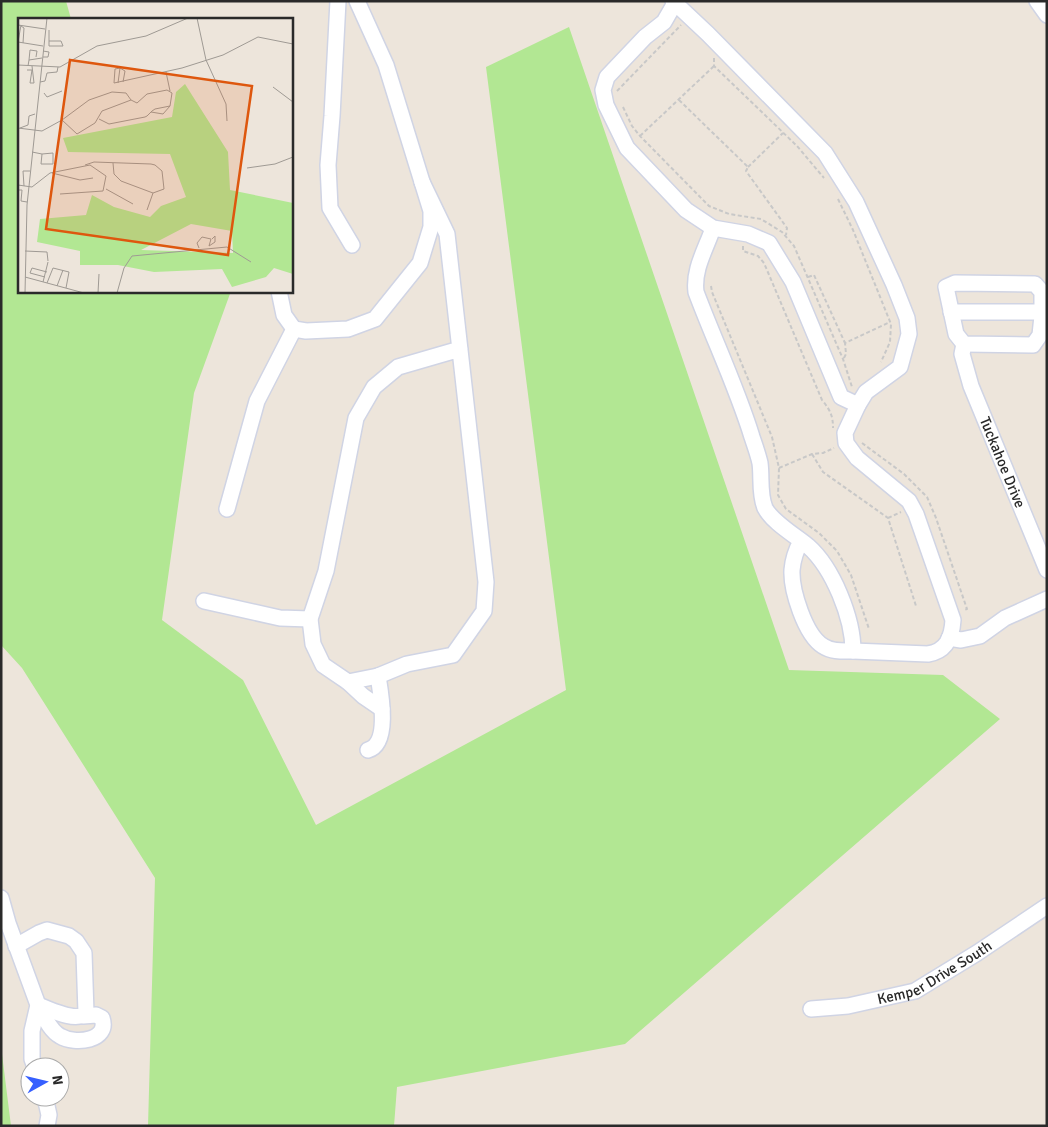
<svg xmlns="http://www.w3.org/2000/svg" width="1048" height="1127" viewBox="0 0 1048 1127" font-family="Signika,sans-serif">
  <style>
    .green { fill: #b2e793 }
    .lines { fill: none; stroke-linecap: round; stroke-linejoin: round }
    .minor-casing { stroke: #d0d4e4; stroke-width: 18 }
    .path { stroke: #c8c8c8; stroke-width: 2; stroke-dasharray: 4 2.5; stroke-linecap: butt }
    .minor { stroke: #fff; stroke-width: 15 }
    .labels { text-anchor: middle; stroke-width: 5; stroke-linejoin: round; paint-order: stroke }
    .street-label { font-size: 15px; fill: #2a2a2a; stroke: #fff }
    .inset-road { fill: none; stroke: #9f9a94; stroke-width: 1 }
    .view { fill: #de570e; fill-opacity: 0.15; stroke: #de570e; stroke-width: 2.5 }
    .inset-edge { fill: none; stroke: #2a2a2a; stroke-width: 2.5 }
  </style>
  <rect width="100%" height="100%" fill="#ede5db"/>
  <!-- green -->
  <path class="green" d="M1,1H66L71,19H19V291H231L194,393L162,620L243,680L316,825L566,690L486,67L569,27L789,670L943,675L1000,719L625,1044L397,1087L394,1126H148L155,878L22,668L1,645Z
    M1,1046L11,1126H1Z"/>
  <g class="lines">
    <defs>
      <g id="minor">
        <path d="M338,1L332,116L328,165L330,208L352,245"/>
        <path d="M673,1L675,3L664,22L645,37L607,77L603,90L606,105L627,148L686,210L713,228L748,234L769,243L793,282L841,397L858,405L866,392L900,367L909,334L907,318L894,285L856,202L825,153L708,34L675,3"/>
        <path d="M1037,1L1047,15"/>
        <path d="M422,182L447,234L486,582L484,611L453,655L407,664L378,676L348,682L323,665L313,644L310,619L326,571L356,418L374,387L398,367L460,349"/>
        <path d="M713,228C706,249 693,269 696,292C714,340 737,388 752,437C755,446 758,454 760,463C762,477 759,494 765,508C772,522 796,536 808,546C833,568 853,618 853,651C843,651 832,652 823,646C805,635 791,590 792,570C793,559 796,550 801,541"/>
        <path d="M955,283L1035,284L1042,292V316L1040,335L1033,345L964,344L956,334L946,287Z"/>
        <path d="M279,291L284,315L294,329L306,331L348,329L375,319L420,263L431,227V211L386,65L357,1"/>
        <path d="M951,312H1042"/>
        <path id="s1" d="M964,344L962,354L971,386L1047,570"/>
        <path d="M227,509L257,401L294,329"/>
        <path d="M204,601L280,618L310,619"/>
        <path d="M949,638L961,640L980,636L1005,618L1047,599"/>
        <path d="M853,651L928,654C947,651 952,637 953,620L916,514L909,501L857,458L846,443L845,433L858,405"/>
        <path d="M348,682L363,696L382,709"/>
        <path d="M368,750C390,744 381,694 378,676"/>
        <path d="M1,898L8,923L38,1005L32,1031V1059L35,1067"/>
        <path d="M16,946L39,933L47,930L69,936L76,941L84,953L86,1013C76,1023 49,1009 38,1005"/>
        <path d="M38,1005C44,1015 49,1030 60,1036C75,1045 110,1041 102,1018L96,1015L83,1016"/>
        <path id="s2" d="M811,1009L848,1006L915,991L977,953L1047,906"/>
        <path d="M45,1097L49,1115L47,1126"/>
      </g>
    </defs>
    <!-- minor casing -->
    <use href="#minor" class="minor-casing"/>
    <!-- path -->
    <path class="path" d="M714,58V66L797,146L824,178
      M617,91L681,25
      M679,100L748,167L746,171L787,228L786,235
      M623,107L632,126L640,136L709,206L729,214L761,219L782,232L794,246L843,359L852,387
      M640,136L714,66
      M748,167L783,133
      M838,199L853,230L891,324L890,342L881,362
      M743,246V251L758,256L764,263L822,400C830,410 833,415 833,428
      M808,277L814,275L845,343
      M711,286L712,292L772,437L779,468L778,495L786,509L819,533L837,551L851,575L869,629
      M844,358L846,354L845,343L890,322
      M862,443L904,474L927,497L936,518L967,609L963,610
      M812,454L823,472L888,518L916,606
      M779,468L812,454L823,453L834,448
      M888,518L901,512"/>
    <!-- minor -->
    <use href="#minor" class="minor"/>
  </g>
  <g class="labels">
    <!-- street labels -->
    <g class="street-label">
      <text dy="5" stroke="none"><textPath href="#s1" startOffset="126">Tuckahoe Drive</textPath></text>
      <text dy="5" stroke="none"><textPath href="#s2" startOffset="131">Kemper Drive South</textPath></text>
    </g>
  </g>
  <!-- overview -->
  <g transform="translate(18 18)">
    <rect width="275" height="275" fill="#ede5db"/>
    <path d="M167,66L210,134L212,172L275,185V256L256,250L248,259L214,269L204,251L136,254L100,247H62V233L19,224L22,201L68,197L74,177L96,189L132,199L143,188L168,179L152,136L50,134L45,120L154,99L158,74ZM173,206L214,213L215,235L123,232Z" fill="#b2e793" fill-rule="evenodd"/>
    <path class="inset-road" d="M179,0L188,42L208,86L209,103M0,7L27,11M3,8L6,10L5,25M31,23H43L45,28H31V12M0,24L25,28M0,24L3,7M25,39H30L31,34L25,33M11,42L12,32L19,33L18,39M0,47L42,49L79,28L128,18L170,0M10,48L11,42L24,40M102,50L97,51L96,65L164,50L205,37L240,19L275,26M102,50L107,53L105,64M9,52H14L12,65H16L14,48M148,54L152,73M22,64L27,63L29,55L39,54L40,49M100,65L102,50M255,69L275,84M26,75L29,79L44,73M113,82L119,85L129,76L149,72L154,75L152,88M81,101L91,106L127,99L129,98L134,93L137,91L152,88L145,96L133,94M0,110L24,113L44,102L59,116L77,105L84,93L113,82L108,75L94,74L71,82L44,102M2,110L10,107L11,98L17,96M14,134L24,136L23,146H35V135L24,136M67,147L76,144L133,146L137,147L144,153L146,171L135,175L103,163L96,156L95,145M229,150L257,146L275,139M34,155L62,162L75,160M0,167L14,169L32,155L72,147L88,158L85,173L42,176M6,168L5,153H12M88,171L115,186M0,172H4L3,183L9,184M129,192L135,175M191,228L197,224V218L194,221M181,230L179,225L184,219L193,221L191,228M7,233L29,234L30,243M12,255L14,250L29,254M12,255L27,259M7,259L66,275M25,264L30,244M29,265L35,250L51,254L48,270M39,268L45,252M7,275L9,187L29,0M80,275L81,256M99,275L106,250L114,238L209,229L233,244"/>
    <path class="view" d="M52,42L234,68L210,237L28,211Z"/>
    <rect width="275" height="275" class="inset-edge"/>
  </g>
  <!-- border -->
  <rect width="1048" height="1127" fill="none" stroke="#2a2a2a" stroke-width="5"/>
  <!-- north arrow -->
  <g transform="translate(45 1082) rotate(82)"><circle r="24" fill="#ffffff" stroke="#aaaaaa"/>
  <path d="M0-4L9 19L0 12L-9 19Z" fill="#365fff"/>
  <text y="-8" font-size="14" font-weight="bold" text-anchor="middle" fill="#2a2a2a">N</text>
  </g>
</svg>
